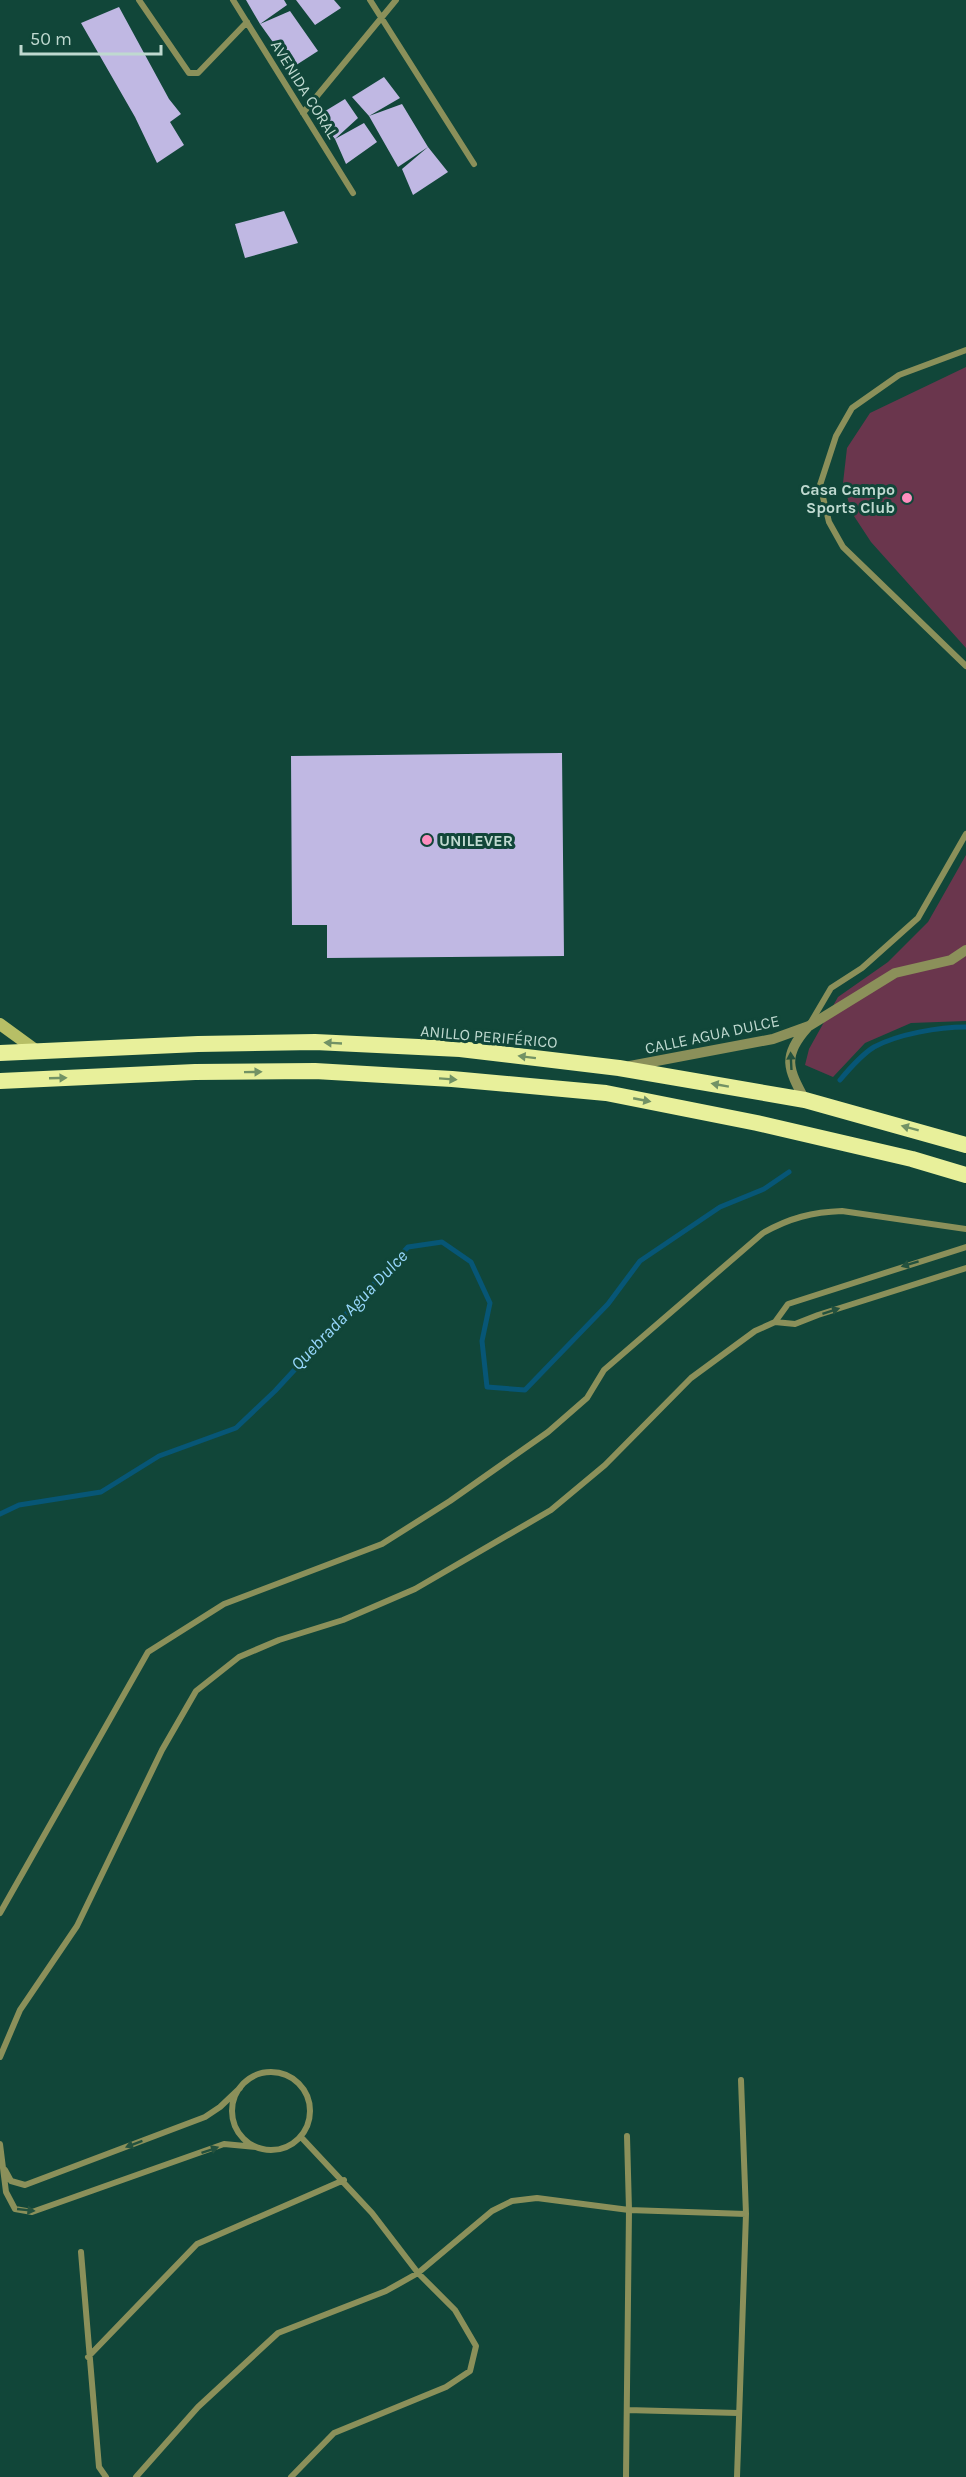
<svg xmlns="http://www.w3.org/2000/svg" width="966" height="2477" viewBox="0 0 966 2477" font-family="Karla,sans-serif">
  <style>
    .green { fill: #6a364d }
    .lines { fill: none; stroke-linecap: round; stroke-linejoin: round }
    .stream { stroke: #075676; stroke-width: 5 }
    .building { fill: #c0b8e3 }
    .minor { stroke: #8b905a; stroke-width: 6 }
    .tertiary { stroke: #8b905a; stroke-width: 10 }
    .secondary { stroke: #b7bf66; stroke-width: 12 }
    .trunk { stroke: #e8f09b; stroke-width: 16 }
    .oneway { fill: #729265 }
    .oneway2 { fill: #23513e }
    .poi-dot { fill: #fd8ebf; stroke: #114639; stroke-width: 2 }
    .labels { text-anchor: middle; stroke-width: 6; stroke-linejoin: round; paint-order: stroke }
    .street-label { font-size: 16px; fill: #bfd9d0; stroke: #114639 }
    .poi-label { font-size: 16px; font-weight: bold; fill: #bfd9d0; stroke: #114639; text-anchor: end }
    .water-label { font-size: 18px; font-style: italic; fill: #97d7fb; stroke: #114639 }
  </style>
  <rect width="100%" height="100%" fill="#114639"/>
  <!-- green -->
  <path class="green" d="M966,367V648L871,542L852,513L843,483L847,448L870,413Z
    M966,855V1021L911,1023L865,1043L833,1077L805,1065L809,1049L838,997L888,962L928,922Z"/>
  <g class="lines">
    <!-- stream -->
    <path class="stream" d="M840,1080C850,1068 861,1055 874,1047C898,1034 939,1027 966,1027
      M0,1514L19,1505L101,1492L159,1456L236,1428L275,1391L408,1247L442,1242L471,1262L490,1303L482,1341L487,1387L525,1390L608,1304L640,1261L720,1207L764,1189L789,1172"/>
  </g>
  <!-- building -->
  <path class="building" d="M246,0H284L287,5L260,24L290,11L318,51L290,69L275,45L260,24Z
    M296,0H334L341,8L315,25Z
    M119,7L169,99L181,114L170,122L184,145L157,163L135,117L81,23Z
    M384,77L400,98L369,116L402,104L428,147L398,167L369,116L352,97Z
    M345,99L358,118L335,139L364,123L377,142L346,164L335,139L317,116Z
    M428,147L448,172L413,195L402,169Z
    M284,211L298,243L245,258L235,224Z
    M562,753L564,956L327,958V925H292L291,756Z"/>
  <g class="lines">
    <!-- minor -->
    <path class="minor" d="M139,0L189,73H198L247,22
      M233,0L353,193
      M370,0L474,164
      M303,113L396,0
      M966,350L899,375L852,408L836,436L820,485L829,522L843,547L966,666
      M811,1022L831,988L862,968L918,918L966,834
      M775,1322L795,1324L818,1315L966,1268
      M0,1913L148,1652L224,1604L382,1544L450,1501L548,1432L587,1398L604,1370L763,1233C789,1218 813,1212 842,1211L966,1229
      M0,2057L20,2010L77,1926L162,1750L196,1691L239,1657L279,1640L343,1620L415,1589L551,1510L605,1465L691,1378L755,1331L775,1322L788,1304L966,1247
      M232 2111a39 39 0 1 1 78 0a39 39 0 1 1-78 0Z
      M0,2144L6,2192L15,2209L32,2212L224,2144L256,2147
      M5,2170L11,2181L25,2185L205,2117L220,2107L240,2088
      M81,2252L99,2467L106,2477
      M88,2357L197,2244L344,2180
      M627,2410L738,2413
      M136,2477L198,2407L278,2333L386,2291L418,2273L492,2211L512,2201L537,2198L629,2210L746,2214
      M291,2477L334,2433L446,2387L470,2371L476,2346L455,2310L418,2273L372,2213L301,2137
      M626,2477L629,2210L627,2136
      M737,2477L746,2214L741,2080"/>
    <!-- tertiary -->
    <path class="tertiary" d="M630,1066L773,1039L809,1026L895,973L951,960L966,950
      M805,1100C788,1069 782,1056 807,1028"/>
    <!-- secondary -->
    <path class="secondary" d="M0,1024L37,1051"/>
    <!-- trunk -->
    <path class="trunk" d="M0,1053L198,1044L315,1042L460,1049L619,1068L805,1100L966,1145
      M0,1081L195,1072L315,1071L452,1079L606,1093L757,1123L912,1159L966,1175"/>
  </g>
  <!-- one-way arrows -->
  <defs><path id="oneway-solid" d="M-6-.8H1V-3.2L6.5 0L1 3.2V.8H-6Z" transform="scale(1.5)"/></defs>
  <g class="oneway">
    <use href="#oneway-solid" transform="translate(333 1043) rotate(-177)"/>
    <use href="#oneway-solid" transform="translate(527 1057) rotate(-173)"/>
    <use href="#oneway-solid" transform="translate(253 1072) rotate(-1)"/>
    <use href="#oneway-solid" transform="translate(58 1078) rotate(-2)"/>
    <use href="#oneway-solid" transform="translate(448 1079) rotate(4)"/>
    <use href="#oneway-solid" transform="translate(720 1085) rotate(-170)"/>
    <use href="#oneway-solid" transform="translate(642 1100) rotate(11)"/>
    <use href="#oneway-solid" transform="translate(910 1128) rotate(-165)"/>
  </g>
  <g class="oneway2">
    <use href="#oneway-solid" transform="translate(791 1061) rotate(-93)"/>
    <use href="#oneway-solid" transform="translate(910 1264) rotate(163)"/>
    <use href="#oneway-solid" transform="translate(831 1311) rotate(-18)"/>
    <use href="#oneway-solid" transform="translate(134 2144) rotate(159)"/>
    <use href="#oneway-solid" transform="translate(210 2150) rotate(-19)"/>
    <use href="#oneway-solid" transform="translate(26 2210) rotate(6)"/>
  </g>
  <!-- markers -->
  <g class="poi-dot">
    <circle cx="907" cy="498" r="6"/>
    <circle cx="427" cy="840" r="6"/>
  </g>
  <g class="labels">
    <!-- street labels -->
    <g class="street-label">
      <text transform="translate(305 89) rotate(58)" y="6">AVENIDA CORAL</text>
      <text transform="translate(712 1034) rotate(-12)" y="6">CALLE AGUA DULCE</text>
      <text transform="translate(489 1036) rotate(5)" y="6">ANILLO PERIFÉRICO</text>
    </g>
    <!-- poi labels -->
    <g class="poi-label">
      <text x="895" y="495">Casa Campo<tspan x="895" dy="18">Sports Club</tspan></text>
      <text x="439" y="846" text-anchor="start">UNILEVER</text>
    </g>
    <!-- water labels -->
    <g class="water-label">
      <text transform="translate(349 1310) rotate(-46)" y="6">Quebrada Agua Dulce</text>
    </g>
  </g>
  <!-- scale -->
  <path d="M21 45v9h140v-9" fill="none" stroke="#bfd9d0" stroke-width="3"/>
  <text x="30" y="45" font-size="18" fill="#bfd9d0" stroke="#114639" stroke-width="4.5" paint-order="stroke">50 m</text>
</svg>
